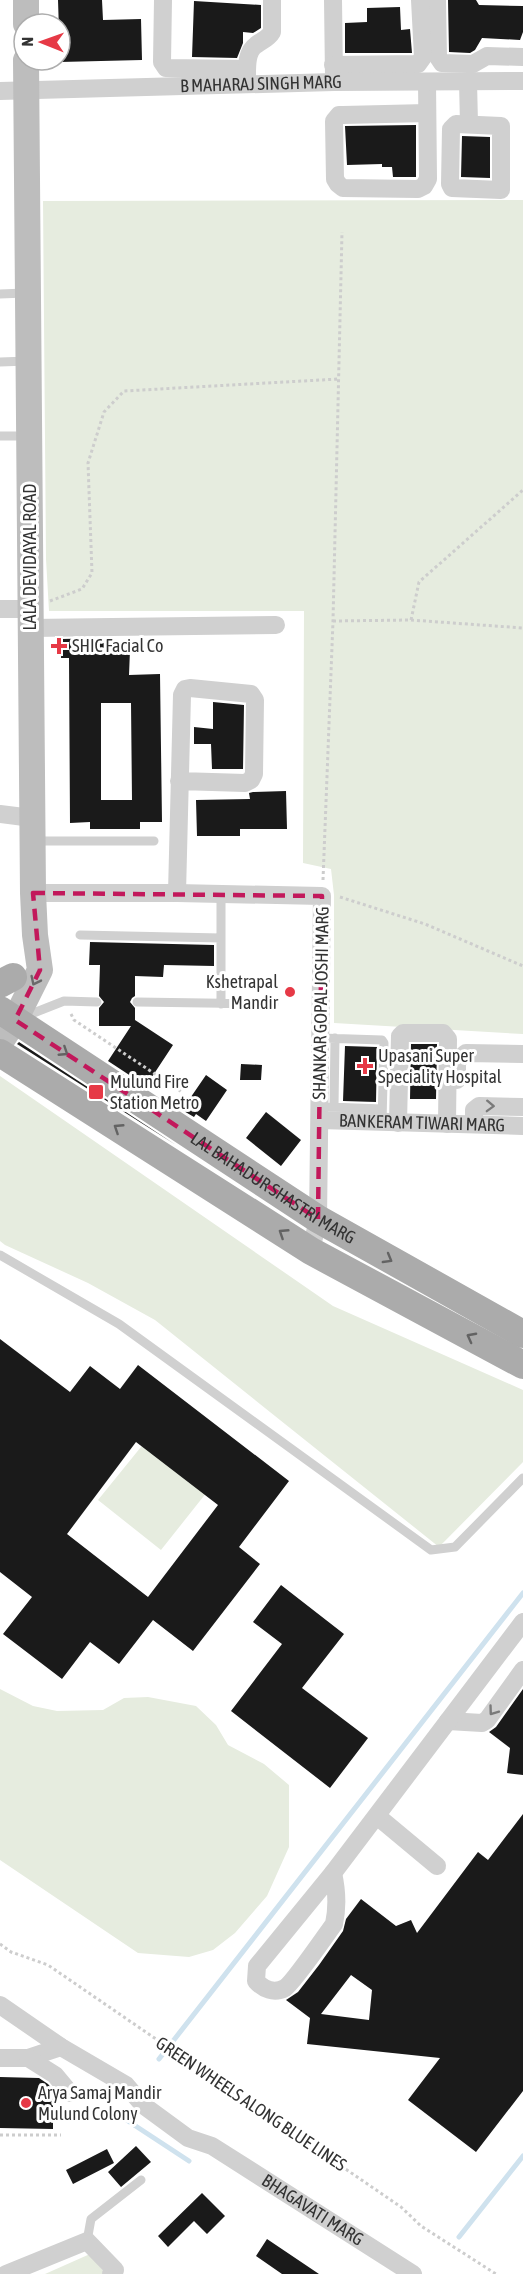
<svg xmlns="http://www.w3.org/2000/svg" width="523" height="2274" viewBox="0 0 523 2274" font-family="'Asap Condensed',sans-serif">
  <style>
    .green { fill: #e6ecdf }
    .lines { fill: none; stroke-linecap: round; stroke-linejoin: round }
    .stream { stroke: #cfe2ee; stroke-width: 5 }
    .building { fill: #1a1a1a; fill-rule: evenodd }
    .path { stroke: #cdcdcd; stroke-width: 3; stroke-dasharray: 3 3; stroke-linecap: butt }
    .lane { stroke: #d0d0d0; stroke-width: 9 }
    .street { stroke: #d0d0d0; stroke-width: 18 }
    .secondary { stroke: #bdbdbd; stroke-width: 26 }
    .primary { stroke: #ababab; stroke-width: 28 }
    .oneway { stroke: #6a6a6a }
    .oneway2 { stroke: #636363 }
    .oneway3 { stroke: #7a7a7a }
    .marked { fill: none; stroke: #c2185b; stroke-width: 4.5; stroke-dasharray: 12 8; stroke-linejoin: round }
    .poi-dot { fill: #e63946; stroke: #fff; stroke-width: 2 }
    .labels { text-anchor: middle; stroke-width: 6; stroke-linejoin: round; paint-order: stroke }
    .street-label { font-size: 18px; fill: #333; stroke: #fff }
    .poi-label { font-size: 18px; fill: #333; stroke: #fff; text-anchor: start }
  </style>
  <rect width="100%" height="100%" fill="#fff"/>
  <!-- green -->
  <path class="green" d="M523,200V1034L334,1023V895L331,869L303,863L304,611H49L46,559L43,201Z
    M0,1076L333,1306L523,1390V1462L439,1547L155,1320L88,1283L5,1245L0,1241Z
    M145,1442L207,1492L161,1550L98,1500Z
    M0,1689L33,1706L57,1711L103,1710L124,1698L148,1697L196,1706L216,1725L228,1745L264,1764L289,1785V1847L267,1896L235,1933L213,1950L189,1957L138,1953L0,1860Z
    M90,2254L104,2272L102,2274H45Z"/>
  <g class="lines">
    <!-- stream -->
    <path class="stream" d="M159,2059L523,1593
      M125,2119L189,2161
      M459,2237L523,2156"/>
  </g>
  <!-- building -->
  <path class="building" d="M58,0H102L103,20L141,19L142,60L60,62Z
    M448,0H476L479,5L523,6V32L520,40L482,38L475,50L470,53L449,52Z
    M194,1L261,5V28L253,33L243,32V43L237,58L192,57Z
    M400,7L401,30L410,29L412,53H345V23L367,22V8Z
    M416,125V177H393L392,167H382V164L347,165L345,126Z
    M462,136L490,137V178L461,177Z
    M106,638L105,649L130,650L129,675L160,674L162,822H140V829H90V822L70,823L69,658H61L62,639ZM101,703H131L132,800H101Z
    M213,702L244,705L243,769H212L211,744H194V727L213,729Z
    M286,791L287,829H240V836H197L196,800L250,799L249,793L253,792Z
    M90,942L214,945V966L164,965L163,977L135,976V996L132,998L130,1002L135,1008V1020L173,1045L146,1086L108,1061L131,1026H99V1008L104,1002L99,996L100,965H89Z
    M19,1042L176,1145L17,1044Z
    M411,1044H437L436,1099H410Z
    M345,1046L377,1047L376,1102L343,1101Z
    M241,1064L262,1065L261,1080H240Z
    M206,1075L227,1090L206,1121L196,1114L194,1117L182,1110Z
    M266,1112L301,1140L281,1166L246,1138Z
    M0,1339L70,1392L90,1366L120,1389L138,1365L289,1481L239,1547L260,1564L193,1651L153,1620L119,1664L90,1642L62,1679L3,1634L32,1597L0,1572ZM136,1442L218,1505L148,1597L67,1534Z
    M281,1585L344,1634L302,1688L368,1738L330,1788L231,1711L282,1644L253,1622Z
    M523,1689V1775L507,1773L510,1748L489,1732L496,1727Z
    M523,1814V2091L476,2152L408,2100L440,2058L307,2044L310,2018L286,2000L298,1992L319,1965L343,1931L346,1919L361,1899L396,1926L411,1920L417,1933L478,1852L488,1860ZM351,1975L372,1990L369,2020L321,2014Z
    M0,2077L39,2078L48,2084L53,2090V2129L0,2128Z
    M136,2146L151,2162L121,2187L108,2172Z
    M107,2149L114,2163L73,2184L66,2170Z
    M202,2193L225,2216L207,2234L194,2221L168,2247L158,2236Z
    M267,2239L319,2274H282L256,2256Z"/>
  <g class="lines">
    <!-- path -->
    <path class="path" d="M50,601L82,589L92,573L88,463L104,412L124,391L338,379
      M411,620L419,582L523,490
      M333,621L411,620L523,628
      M323,880L333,621L342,232
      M340,897L425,924L523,966
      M71,1014L74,1020L182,1092
      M0,1944L11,1952L48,1965L401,2207L421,2226L496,2274
      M0,2135H61"/>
    <!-- lane -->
    <path class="lane" d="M0,294L25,293
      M0,362L28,361
      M0,436H26
      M35,841H154
      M80,935L221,938
      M137,1002L274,1004
      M221,1004V894
      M21,1018L64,1001L97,1002
      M321,1038L382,1040L384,1043L382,1122
      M330,1107L382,1109
      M334,1107L335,1038
      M0,1255L119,1324L431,1550L455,1547L523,1478
      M87,2241L91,2219L141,2180"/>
    <!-- street -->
    <g class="street">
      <path d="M163,0L162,62L166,68L247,69"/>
      <path d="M333,0L334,77"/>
      <path d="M437,0L438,57L442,63L473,64L487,56L523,57"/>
      <path d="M333,65L418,64L423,57L420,0"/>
      <path d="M247,79C247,67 246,52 256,45C262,40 268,39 272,32V0"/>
      <path d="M468,81L469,124"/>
      <path d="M427,82L428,179L424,186L418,189L343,188L338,184L335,179L334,121L339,115H343L427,113"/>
      <path id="s1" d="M0,91L334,82L523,81"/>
      <path d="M456,124L501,126V190L452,188L450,184L451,129Z"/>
      <path d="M0,609H30"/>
      <path d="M30,628L276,625"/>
      <path d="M0,814L32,818"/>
      <path d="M33,893H177L322,896L318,1219L311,1251"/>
      <path d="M177,893L182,695L185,689L190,688L251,694L255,700L254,774L251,780L245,783L179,781"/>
      <path d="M457,1080V1061L466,1053L523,1054"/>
      <path id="s2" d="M320,1120L523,1126"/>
      <path d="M398,1123L400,1036L403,1033H443L448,1039L447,1124"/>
      <path d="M474,1124V1110L479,1106L523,1107"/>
      <path d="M448,1721L482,1723L487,1720L523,1670"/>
      <path d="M377,1816L437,1866"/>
      <path d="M333,1873L523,1622"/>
      <path d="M333,1873C337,1891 338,1906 334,1924C326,1935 293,1983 285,1988C274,1994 263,1989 256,1981L257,1966Z"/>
      <path id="s3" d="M0,2005L61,2047L126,2085L143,2105L188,2138L212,2146L413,2274"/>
      <path d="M0,2058H28L61,2047"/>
      <path d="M28,2058L55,2075L70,2093"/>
      <path d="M6,2274L87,2241L115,2270L111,2274"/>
    </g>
    <!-- secondary -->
    <path class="secondary" d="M26,0V24
      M0,1043L15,1020L40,970L35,935L33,893L26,60"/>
    <!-- primary -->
    <g class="primary">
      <path d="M0,984L13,977"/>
      <path id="s4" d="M0,1010L318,1219L523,1334"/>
      <path d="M0,1053L311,1251L523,1365"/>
    </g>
  </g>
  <!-- one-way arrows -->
  <defs><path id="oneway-chevron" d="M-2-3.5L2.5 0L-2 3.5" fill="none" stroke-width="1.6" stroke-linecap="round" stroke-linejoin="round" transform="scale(1.5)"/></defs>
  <use class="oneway" href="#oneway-chevron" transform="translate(35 981) rotate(116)"/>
  <g class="oneway2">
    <use href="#oneway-chevron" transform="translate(64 1052) rotate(33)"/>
    <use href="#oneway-chevron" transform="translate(118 1128) rotate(-147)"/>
    <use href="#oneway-chevron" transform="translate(283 1233) rotate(-147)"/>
    <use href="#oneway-chevron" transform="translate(388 1259) rotate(30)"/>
    <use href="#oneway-chevron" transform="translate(471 1337) rotate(-152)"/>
  </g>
  <g class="oneway3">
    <use href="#oneway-chevron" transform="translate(490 1106) rotate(2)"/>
    <use href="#oneway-chevron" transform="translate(493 1711) rotate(126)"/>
  </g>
  <!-- marked area -->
  <path class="marked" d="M33,893L322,896L318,1219L15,1020L40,970Z"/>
  <!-- markers -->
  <g class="poi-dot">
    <path d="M56 637h6v6h6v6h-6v6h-6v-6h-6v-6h6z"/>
    <circle cx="290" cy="992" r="6"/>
    <path d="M362 1057h6v6h6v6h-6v6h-6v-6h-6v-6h6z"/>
    <rect x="88" y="1084" width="16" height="16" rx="3"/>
    <circle cx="26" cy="2103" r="6"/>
  </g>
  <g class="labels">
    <!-- street labels -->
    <g class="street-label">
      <text dy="6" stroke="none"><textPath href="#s1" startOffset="261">B MAHARAJ SINGH MARG</textPath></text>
      <text transform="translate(30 557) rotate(-90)" y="6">LALA DEVIDAYAL ROAD</text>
      <text transform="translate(321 1003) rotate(-89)" y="6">SHANKAR GOPAL JOSHI MARG</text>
      <text dy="6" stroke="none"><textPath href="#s2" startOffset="102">BANKERAM TIWARI MARG</textPath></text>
      <text dy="6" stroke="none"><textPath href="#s4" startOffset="326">LAL BAHADUR SHASTRI MARG</textPath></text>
      <text transform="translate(251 2104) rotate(34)" y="6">GREEN WHEELS ALONG BLUE LINES</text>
      <text dy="6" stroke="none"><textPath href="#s3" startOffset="376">BHAGAVATI MARG</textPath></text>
    </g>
    <!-- poi labels -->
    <g class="poi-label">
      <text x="72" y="652">SHIC Facial Co</text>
      <text x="278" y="988" text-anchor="end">Kshetrapal<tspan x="278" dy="21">Mandir</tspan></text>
      <text x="378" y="1062">Upasani Super<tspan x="378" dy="21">Speciality Hospital</tspan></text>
      <text x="110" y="1088">Mulund Fire<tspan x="110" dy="21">Station Metro</tspan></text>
      <text x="38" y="2099">Arya Samaj Mandir<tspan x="38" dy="21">Mulund Colony</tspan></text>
    </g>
  </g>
  <!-- north arrow -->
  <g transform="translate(42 42) rotate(271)"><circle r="28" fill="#ffffff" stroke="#adadad" stroke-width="1.5"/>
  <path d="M0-4.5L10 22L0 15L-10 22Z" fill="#e63946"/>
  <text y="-9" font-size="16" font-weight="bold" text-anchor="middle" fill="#333333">N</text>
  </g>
</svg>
